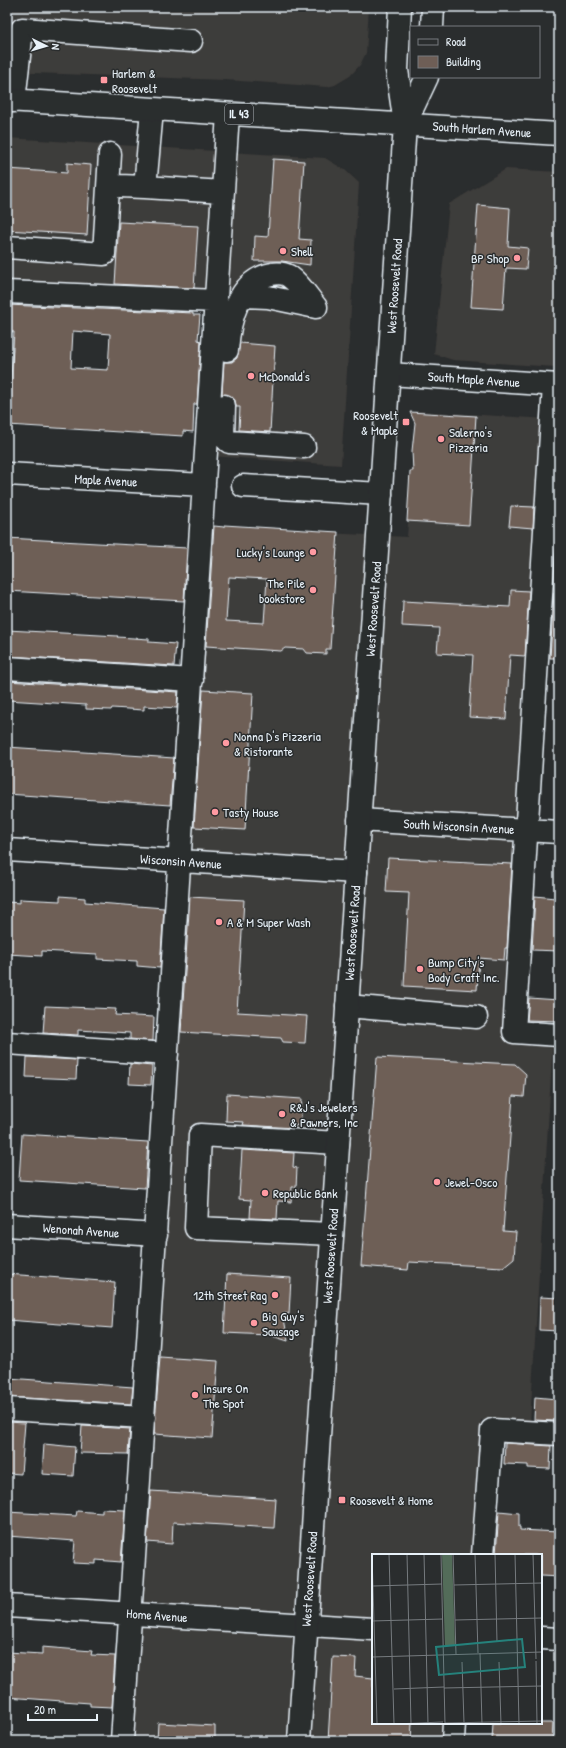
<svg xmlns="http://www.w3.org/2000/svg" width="566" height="1748" viewBox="0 0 566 1748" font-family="'Patrick Hand',sans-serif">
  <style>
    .built { fill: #3e3c3a }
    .building { fill: #6e5e56; stroke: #e8f1f8; fill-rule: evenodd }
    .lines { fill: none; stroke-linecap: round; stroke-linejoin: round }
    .minor-casing { stroke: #e8f1f8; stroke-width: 25 }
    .major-casing { stroke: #e8f1f8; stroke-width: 25 }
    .minor { stroke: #2a2d2e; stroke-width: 22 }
    .major { stroke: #2a2d2e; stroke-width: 22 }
    .poi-dot { fill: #ff9aa2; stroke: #2a2d2e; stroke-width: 1.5 }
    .labels { text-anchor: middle; stroke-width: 3; stroke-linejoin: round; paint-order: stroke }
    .shield { fill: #2a2d2e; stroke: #afb6bb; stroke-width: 1 }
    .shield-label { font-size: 12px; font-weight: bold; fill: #e8f1f8 }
    .poi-label { font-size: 13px; fill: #e8f1f8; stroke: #2a2d2e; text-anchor: start }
    .street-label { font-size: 13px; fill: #e8f1f8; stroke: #2a2d2e }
    .inset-road { fill: none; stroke: #767b7f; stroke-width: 1 }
    .view { fill: #25827c; fill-opacity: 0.15; stroke: #25827c; stroke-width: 2 }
    .inset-edge { fill: none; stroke: #e8f1f8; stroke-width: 2 }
  </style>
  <rect width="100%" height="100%" fill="#2a2d2e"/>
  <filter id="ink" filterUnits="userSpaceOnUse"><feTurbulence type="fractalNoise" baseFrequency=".025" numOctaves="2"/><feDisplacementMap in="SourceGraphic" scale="8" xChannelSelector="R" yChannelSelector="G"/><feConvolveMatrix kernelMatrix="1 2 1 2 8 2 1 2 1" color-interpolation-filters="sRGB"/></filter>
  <g filter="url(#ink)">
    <!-- built -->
    <path class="built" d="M7,7H369L366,53L360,65L350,76L335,85L327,87L226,80L7,72Z
      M7,138L215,151L205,294L7,288Z
      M229,152L325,158L345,170L359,183L341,465L211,456Z
      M506,169L559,172V321L556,367L453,360L434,354L449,204Z
      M417,411L549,419L508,1039L553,1042L530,1423L481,1420L473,1555H373V1723H463L461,1741H126L206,527L407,537Z"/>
    <!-- building -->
    <path class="building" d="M273,159L304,161L299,239L311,240L310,265L282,261H254L255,236L268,237Z
      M67,163L91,165L87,235L7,230V169L67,173Z
      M478,205L510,208L508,246L528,248L526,269L506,268L503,309L471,307Z
      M119,222L198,226L194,288L115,284Z
      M7,305L193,313V315H200L198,340L201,341L197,404H194L193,432L183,431V436L8,425L14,332L7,331ZM73,331L110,334L108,370L71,368Z
      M240,343L275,346L270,432L239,430L240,407H236L235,400L231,396L222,394L224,362H232L237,358Z
      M410,412L476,416L469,525L407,521L410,471H413L412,451L415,423Z
      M511,506L534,507L533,528L509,526Z
      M224,525L338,532L330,649H326V654L307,653L304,649L285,648L281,651L206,646L214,526L224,527ZM229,577L267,579L264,623L226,621Z
      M7,538L187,548L184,601L7,591Z
      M511,590L529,591L525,656L510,655L506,719L469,717L473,655L437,653L439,628L402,626L403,601L510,607Z
      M554,593H559V658H550Z
      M7,630L118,636L117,637L149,639V642L176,644L174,666L7,656Z
      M7,681L178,692L177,708L144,706V710L112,708L111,710L86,709V705L7,700Z
      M203,690L253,693L245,830L194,827Z
      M7,747L174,758L170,805L7,794Z
      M388,858L512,864L507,948H505L504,960L479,958L477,990L404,986L409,893L386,892Z
      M60,896L85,898V902L164,908L160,968L137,966V961L97,959V954L42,951V956L7,954V902L20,903V899L60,901Z
      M535,896L555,898L554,907H559V951L532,950Z
      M190,897L244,900L237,1012L307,1016L305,1043L283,1042L281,1038L181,1032Z
      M529,998L559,1000V1021L527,1020Z
      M45,1006L116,1009L115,1015L154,1017L153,1041L130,1039V1033L78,1030V1035L43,1033Z
      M27,1057L77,1060L76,1079L26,1077Z
      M377,1057L515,1064L526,1074L524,1097L513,1096L503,1231L516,1232L514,1258L503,1267L409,1262L408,1270L361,1266Z
      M130,1064L152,1066L151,1085L129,1084Z
      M227,1094L302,1099L300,1126L295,1125V1128L243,1125L244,1122L226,1121Z
      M22,1134L148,1142L145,1188L19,1180Z
      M242,1150L294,1153L293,1167L297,1168L296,1187H292L291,1202L278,1201L277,1219L250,1218L251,1200L239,1199Z
      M7,1274L115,1282L112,1328L7,1320Z
      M227,1274L291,1278L289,1314L283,1313L288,1341L269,1335L224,1333Z
      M540,1297L559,1298V1331L539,1330Z
      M160,1357L218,1361L212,1438L154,1434Z
      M8,1378L133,1387L131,1404L7,1397Z
      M535,1397L557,1399L556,1421L534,1420Z
      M7,1422L25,1423L21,1474L7,1473Z
      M82,1426L130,1429L128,1454L80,1453Z
      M505,1443L551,1446L550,1469L528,1468V1465L504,1464Z
      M44,1444L75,1447L73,1476L42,1474Z
      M151,1491L276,1499L274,1528L173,1522L172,1544L147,1542Z
      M102,1509L125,1510L121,1562L96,1560V1564L73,1563L75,1541L7,1536V1512L76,1516L77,1511L102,1513Z
      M499,1511L519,1513V1527H520V1530L559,1532V1577L541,1576V1555H496Z
      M42,1647L92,1651L91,1655L115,1656L112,1707L90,1706V1703L7,1697V1652L42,1654Z
      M333,1657L356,1658L355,1676L373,1678V1723H412L411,1741H328Z
      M158,1723L215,1726V1741H157Z
      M493,1723H553L552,1741H492Z"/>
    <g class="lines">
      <defs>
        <path id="minor" d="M14,101L22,29L191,41
          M152,110L145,187L223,192
          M119,186L145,187
          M7,247L104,254L110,154
          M7,292L216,301
          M243,296L268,297L316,307
          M227,350C229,321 238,280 272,274C277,273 285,273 290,277C300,284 308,297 316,307
          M389,374L559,385
          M554,385L514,1032L559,1035
          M224,406L223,436L229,442L304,447
          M7,474L204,485
          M243,486L381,494
          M7,668L192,680
          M359,820L559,832
          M7,850L356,872
          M347,1006L476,1017
          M7,1043L167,1054
          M7,1225L156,1235
          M332,1234L196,1228L200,1135L338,1143
          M7,1409L144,1417
          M483,1555L492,1430L559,1434
          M7,1606L373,1629
          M541,1638L559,1639
          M122,1741L228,114
          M453,1741L454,1723"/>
        <path id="major" d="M432,27L433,7
          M7,100L559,134
          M405,124L427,77
          M299,1741L405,124L397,70L400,7"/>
      </defs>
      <!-- minor casing -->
      <use href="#minor" class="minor-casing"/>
      <!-- major casing -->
      <use href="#major" class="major-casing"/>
      <!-- minor -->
      <use href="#minor" class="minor"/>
      <!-- major -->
      <use href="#major" class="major"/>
    </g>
  </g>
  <!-- markers -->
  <g class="poi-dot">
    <rect x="100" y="76" width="8" height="8" rx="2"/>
    <circle cx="283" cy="251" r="4"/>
    <circle cx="517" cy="258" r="4"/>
    <circle cx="251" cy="376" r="4"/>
    <rect x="402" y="418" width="8" height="8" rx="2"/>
    <circle cx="441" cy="439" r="4"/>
    <circle cx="313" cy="552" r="4"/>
    <circle cx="313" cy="590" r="4"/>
    <circle cx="226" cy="743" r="4"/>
    <circle cx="215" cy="812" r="4"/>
    <circle cx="219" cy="922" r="4"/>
    <circle cx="420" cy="969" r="4"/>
    <circle cx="282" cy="1114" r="4"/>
    <circle cx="437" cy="1182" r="4"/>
    <circle cx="265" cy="1193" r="4"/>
    <circle cx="275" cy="1295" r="4"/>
    <circle cx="254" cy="1323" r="4"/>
    <circle cx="195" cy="1395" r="4"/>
    <rect x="338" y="1496" width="8" height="8" rx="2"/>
  </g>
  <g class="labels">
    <!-- shield labels -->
    <rect class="shield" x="225" y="104" width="28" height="20" rx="3"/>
    <g class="shield-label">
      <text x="239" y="118">IL 43</text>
    </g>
    <!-- poi labels -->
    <g class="poi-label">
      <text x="112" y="78">Harlem &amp;<tspan x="112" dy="15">Roosevelt</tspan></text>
      <text x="291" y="256">Shell</text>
      <text x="509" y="263" text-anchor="end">BP Shop</text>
      <text x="259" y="381">McDonald's</text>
      <text x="398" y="420" text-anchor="end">Roosevelt<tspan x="398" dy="15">&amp; Maple</tspan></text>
      <text x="449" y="437">Salerno's<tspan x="449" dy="15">Pizzeria</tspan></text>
      <text x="305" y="557" text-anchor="end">Lucky's Lounge</text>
      <text x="305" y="588" text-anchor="end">The Pile<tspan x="305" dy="15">bookstore</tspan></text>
      <text x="234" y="741">Nonna D's Pizzeria<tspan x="234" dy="15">&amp; Ristorante</tspan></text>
      <text x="223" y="817">Tasty House</text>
      <text x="227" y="927">A &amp; M Super Wash</text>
      <text x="428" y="967">Bump City's<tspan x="428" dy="15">Body Craft Inc.</tspan></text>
      <text x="290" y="1112">R&amp;J's Jewelers<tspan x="290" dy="15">&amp; Pawners, Inc</tspan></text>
      <text x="445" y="1187">Jewel-Osco</text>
      <text x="273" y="1198">Republic Bank</text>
      <text x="267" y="1300" text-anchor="end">12th Street Rag</text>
      <text x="262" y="1321">Big Guy's<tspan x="262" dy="15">Sausage</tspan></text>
      <text x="203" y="1393">Insure On<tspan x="203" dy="15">The Spot</tspan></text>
      <text x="350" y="1505">Roosevelt &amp; Home</text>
    </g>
    <!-- street labels -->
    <g class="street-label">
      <text transform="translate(482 129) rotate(4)" y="5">South Harlem Avenue</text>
      <text transform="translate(394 286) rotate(-86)" y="5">West Roosevelt Road</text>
      <text transform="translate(474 379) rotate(4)" y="5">South Maple Avenue</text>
      <text transform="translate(106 480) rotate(3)" y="5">Maple Avenue</text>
      <text transform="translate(373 609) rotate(-86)" y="5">West Roosevelt Road</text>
      <text transform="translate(459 826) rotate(3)" y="5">South Wisconsin Avenue</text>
      <text transform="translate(181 861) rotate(4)" y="5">Wisconsin Avenue</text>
      <text transform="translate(352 933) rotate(-86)" y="5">West Roosevelt Road</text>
      <text transform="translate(81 1230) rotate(4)" y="5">Wenonah Avenue</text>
      <text transform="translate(330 1256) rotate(-86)" y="5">West Roosevelt Road</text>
      <text transform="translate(309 1579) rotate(-86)" y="5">West Roosevelt Road</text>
      <text transform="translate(157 1615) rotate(4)" y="5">Home Avenue</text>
    </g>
  </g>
  <!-- overview -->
  <g transform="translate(372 1554)">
    <rect width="170" height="170" fill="#2a2d2e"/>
    <path d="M70,0H80L83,92H73Z" fill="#536c59"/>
    <path class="inset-road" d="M0,0L5,169M17,0L22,170M35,0L39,170M52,0L56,170M69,0L73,170M81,0L84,100M103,0L106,99M123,0L125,88M143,0L147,170M161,0L164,105M82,31L170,29M1,32L70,30M83,66L170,64M0,67L71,65M108,99L110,170M0,103L170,98M164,107L165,170M90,108L92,169M127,108L129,170M72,134L170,132M22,135L72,133M73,169L170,167M22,170L71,168"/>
    <path class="view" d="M150,85L153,113L67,121L64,93Z"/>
    <rect width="170" height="170" class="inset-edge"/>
  </g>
  <!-- margin -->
  <rect width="566" height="1748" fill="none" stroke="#2a2d2e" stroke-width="24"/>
  <rect x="12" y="12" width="542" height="1724" fill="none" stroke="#e8f1f8" stroke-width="1.5" filter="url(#ink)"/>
  <!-- legend -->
  <rect x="410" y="26" width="130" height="52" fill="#2a2d2e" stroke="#767b7f"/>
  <rect x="418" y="39" width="20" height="6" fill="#2a2d2e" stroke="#767b7f"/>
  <text x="446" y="46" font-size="12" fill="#e8f1f8">Road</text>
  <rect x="418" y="56" width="20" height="12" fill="#6e5e56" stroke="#767b7f"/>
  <text x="446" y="66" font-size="12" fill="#e8f1f8">Building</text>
  <!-- north arrow -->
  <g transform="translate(46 46) rotate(95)" stroke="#2a2d2e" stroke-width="3" paint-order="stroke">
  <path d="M0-3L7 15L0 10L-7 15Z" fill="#e8f1f8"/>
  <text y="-6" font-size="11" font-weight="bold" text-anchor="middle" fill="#e8f1f8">N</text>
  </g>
  <!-- scale -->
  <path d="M28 1714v6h69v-6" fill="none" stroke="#e8f1f8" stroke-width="2"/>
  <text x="34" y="1714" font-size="12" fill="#e8f1f8" stroke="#2a2d2e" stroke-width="3" paint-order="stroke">20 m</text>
</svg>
